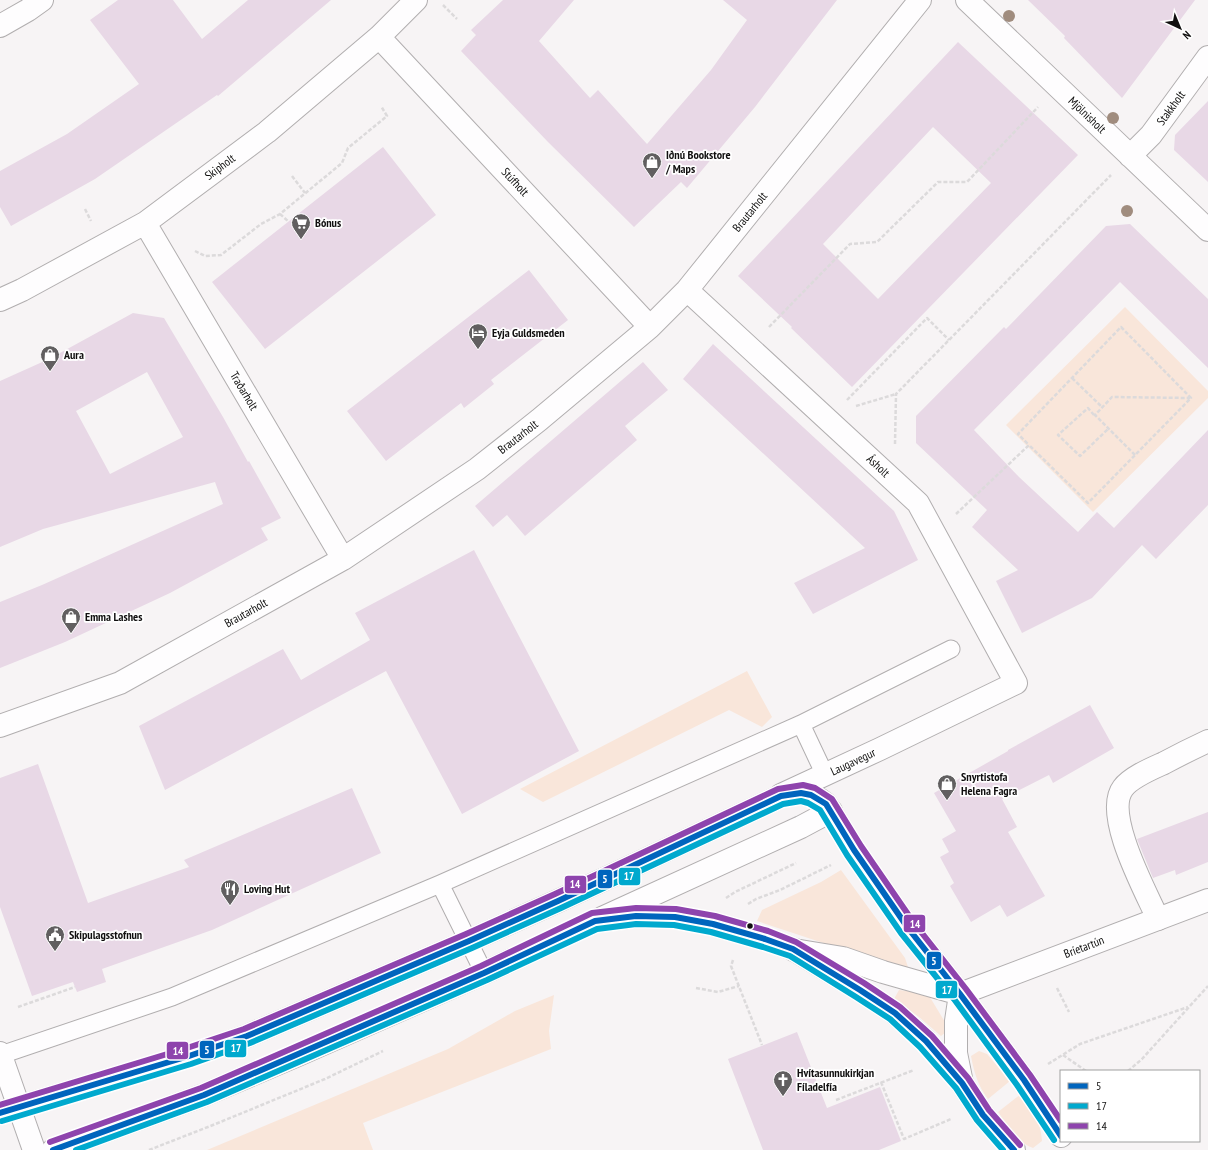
<svg xmlns="http://www.w3.org/2000/svg" width="1208" height="1150" viewBox="0 0 1208 1150" font-family="'PT Sans Narrow',sans-serif">
  <style>
    .green { fill: #f9e6da }
    .building { fill: #e8d8e6; fill-rule: evenodd }
    .lines { fill: none; stroke-linecap: round; stroke-linejoin: round }
    .service-casing { stroke: #b1aeaf; stroke-width: 19 }
    .minor-casing { stroke: #b1aeaf; stroke-width: 24 }
    .tertiary-casing { stroke: #b1aeaf; stroke-width: 24 }
    .secondary-casing { stroke: #b1aeaf; stroke-width: 24 }
    .path { stroke: #dcdadb; stroke-width: 2.5; stroke-dasharray: 4 2; stroke-linecap: butt }
    .service { stroke: #fefdfe; stroke-width: 17 }
    .minor { stroke: #fefdfe; stroke-width: 22 }
    .tertiary { stroke: #fefdfe; stroke-width: 22 }
    .secondary { stroke: #fefdfe; stroke-width: 22 }
    .bus-1-casing { stroke: #fff; stroke-width: 9 }
    .bus-2-casing { stroke: #fff; stroke-width: 9 }
    .bus-3-casing { stroke: #fff; stroke-width: 9 }
    .bus-1 { stroke: #0065bd; stroke-width: 6 }
    .bus-2 { stroke: #00a9ce; stroke-width: 6 }
    .bus-3 { stroke: #8e44ad; stroke-width: 6 }
    .tree { fill: #a08c7e }
    .bus-dot { fill: #100f0f; stroke: #fff; stroke-width: 1.5 }
    .labels { text-anchor: middle; stroke-width: 3.5; stroke-linejoin: round; paint-order: stroke }
    .street-label { font-size: 12px; fill: #100f0f; stroke: #fff }
    .poi-label { font-size: 12px; font-weight: bold; fill: #100f0f; stroke: #fff; text-anchor: start }
    .line-badge { stroke: #fff; stroke-width: 1.5 }
    .badge-label { font-size: 11px; text-anchor: middle; font-weight: bold; fill: #fff }
  </style>
  <rect width="100%" height="100%" fill="#f7f4f5"/>
  <!-- green -->
  <path class="green" d="M1125,307L1208,391V398L1093,512L1006,425Z
    M747,671L772,717L762,727L729,710L543,802L520,789Z
    M841,870L905,958L908,967L899,968L757,921L762,910L821,882Z
    M899,990L928,994L945,1022L946,1032L941,1036L919,1017L894,999Z
    M554,995L549,1031L551,1049L363,1123L373,1150H207L448,1049L515,1011Z
    M979,1051L987,1054L1010,1081L988,1099C978,1086 974,1072 971,1056Z
    M1021,1094C1032,1110 1041,1121 1042,1141L1033,1148C1017,1143 1008,1125 998,1112Z"/>
  <!-- building -->
  <path class="building" d="M118,0H173L202,39L248,0H331L218,96L217,95L95,179L11,226L0,207V171L67,134L139,84L90,20Z
    M503,0H574L539,41L590,98L598,90L647,144L711,70L747,20L723,0H837L755,107L687,188L681,182L634,227L548,142L461,51L476,35L471,30Z
    M1028,0H1195L1122,98L1064,38L1065,36Z
    M958,42L1078,155L852,387L791,328L792,327L738,276ZM933,127L991,183L878,299L823,244Z
    M1208,101V182L1174,150L1175,135Z
    M383,147L436,215L265,349L212,282Z
    M1130,224L1208,299V368L1120,282L974,430L1019,477L1078,532L1097,512L1114,528L1208,430V505L1156,559L1142,545L1092,598L1022,633L996,581L1018,570L972,527L987,510L916,443V416L1004,327L1006,329L1106,226Z
    M529,270L568,320L491,380L494,384L464,408L461,403L386,461L347,411Z
    M133,313L164,318L223,417L248,462L249,461L281,518L261,528L268,540L170,593L65,642L0,668V602L42,585L223,504L215,482L43,529L0,547V381L49,359ZM147,372L183,437L110,474L76,411Z
    M713,344L894,511L918,560L813,614L794,583L865,548L683,379Z
    M643,362L668,390L625,426L637,440L525,536L507,515L493,527L475,506Z
    M474,550L579,751L462,814L386,671L165,790L139,726L283,649L301,680L370,640L355,613Z
    M1090,705L1114,748L1053,783L1049,775L1002,799L1017,827L1008,832L1045,896L1007,917L1000,905L971,922L950,886L954,883L940,857L949,852L942,839L956,831L934,793L1008,751V750Z
    M38,764L88,903L189,867L184,860L352,788L381,853L212,930L102,969L106,982L77,992L73,982L32,996L0,907V778Z
    M1208,812V862L1176,875L1175,870L1153,878L1137,839Z
    M797,1032L827,1108L880,1087L901,1141L879,1150H763L728,1059Z"/>
  <g class="lines">
    <defs>
      <path id="service" d="M801,724L825,775
        M440,884L484,973
        M1,1055L172,997L440,884L801,724L951,649"/>
      <path id="minor" d="M967,0L1208,230
        M0,26L28,10L42,0
        M379,37L650,327
        M1130,156L1151,135L1208,57
        M145,223L343,559
        M687,290L918,503L1016,683L880,749L781,795
        M0,300L22,290L145,223L267,132L379,37L416,0
        M0,726L120,683L343,559L477,469L539,420L650,327L687,290L920,0
        M602,918L801,827L831,811
        M1158,919C1146,892 1103,814 1123,788C1131,777 1153,768 1164,763C1179,755 1193,748 1208,741"/>
      <path id="tertiary" d="M794,950L843,958L883,972L960,994
        M960,994L1208,900
        M960,994L956,1021V1053L962,1083
        M0,1053L34,1150"/>
      <path id="secondary" d="M0,1113L189,1056L247,1036L469,941L558,901L781,796L801,793L811,795L819,799L826,804L854,850L908,928L960,994L1024,1080L1061,1136
        M53,1150L204,1095L298,1055L484,973L595,921L636,916L675,917L713,924L765,939L793,949L860,990L895,1013L926,1041L962,1083L983,1115L1014,1150"/>
    </defs>
    <!-- service casing -->
    <use href="#service" class="service-casing"/>
    <!-- minor casing -->
    <use href="#minor" class="minor-casing"/>
    <!-- tertiary casing -->
    <use href="#tertiary" class="tertiary-casing"/>
    <!-- secondary casing -->
    <use href="#secondary" class="secondary-casing"/>
    <!-- path -->
    <path class="path" d="M443,5L457,19
      M292,176L305,193
      M85,209L91,221
      M280,214L289,222
      M195,251L205,256L221,255L261,224L280,214L342,163L348,148L387,116L381,106
      M769,327L850,244L877,242L938,182H967L1038,107
      M1072,378L1102,407
      M847,400L927,318L949,340
      M856,406L896,394
      M1094,415L1088,408L1058,435L1080,456L1108,429
      M895,444L896,394L1111,175
      M1135,455L1095,415L1112,397L1190,398
      M956,514L1029,445L1088,503L1191,398L1121,327L1018,434L1029,445
      M726,898L735,892L796,863
      M748,904L756,899L780,890L831,865
      M733,960L731,966L762,1045
      M696,988L718,992L739,986
      M1057,988L1069,1012
      M18,1007L75,987
      M1063,1055L1086,1071
      M1048,1064L1080,1044L1188,1007
      M1128,1071L1142,1059L1208,986
      M881,1082L904,1139L951,1119
      M836,1100L914,1070
      M149,1150L213,1125L325,1079L383,1051"/>
    <!-- service -->
    <use href="#service" class="service"/>
    <!-- minor -->
    <use href="#minor" class="minor"/>
    <!-- tertiary -->
    <use href="#tertiary" class="tertiary"/>
    <!-- secondary -->
    <use href="#secondary" class="secondary"/>
    <defs>
      <path id="bus-1" d="M0,1113L189,1056L247,1036L469,941L558,901L781,796L801,793L811,795L826,804L854,850L908,928L960,994L1024,1080L1061,1136
        M53,1150L204,1095L484,973L595,921L636,916L675,917L713,924L765,939L793,949L860,990L895,1013L926,1041L962,1083L983,1115L1014,1150"/>
      <path id="bus-2" d="M2,1121L191,1064L250,1043L472,948L561,908L783,804L801,801L808,803L820,810L847,855L901,933L954,999L1017,1085L1054,1140
        M76,1150L207,1102L487,980L597,929L636,924L674,925L711,932L763,947L790,956L856,997L890,1019L920,1047L956,1088L977,1120L1003,1150"/>
      <path id="bus-3" d="M0,1105L187,1048L244,1029L466,934L555,894L778,789L803,785L815,788L832,799L861,846L914,923L966,989L1030,1075L1061,1121
        M50,1142L201,1088L481,966L592,913L636,908L676,909L715,916L768,931L796,942L864,983L900,1007L932,1036L968,1078L989,1110L1020,1145"/>
    </defs>
    <!-- bus-1 casing -->
    <use href="#bus-1" class="bus-1-casing"/>
    <!-- bus-2 casing -->
    <use href="#bus-2" class="bus-2-casing"/>
    <!-- bus-3 casing -->
    <use href="#bus-3" class="bus-3-casing"/>
    <!-- bus-1 -->
    <use href="#bus-1" class="bus-1"/>
    <!-- bus-2 -->
    <use href="#bus-2" class="bus-2"/>
    <!-- bus-3 -->
    <use href="#bus-3" class="bus-3"/>
  </g>
  <!-- trees -->
  <g class="tree">
    <circle cx="1009" cy="16" r="6"/>
    <circle cx="1113" cy="118" r="6"/>
    <circle cx="1127" cy="211" r="6"/>
  </g>
  <!-- icons -->
  <defs>
    <symbol id="shop-pin" viewBox="-11 -11 22 30"><path d="M0 17L-7.5 6A9.5 9.5 0 1 1 7.5 6Z" fill="#615f60" stroke="#fff"/><path d="M-5-2.5h2.3a2.7 3.5 0 0 1 5.4 0H5L5.5 6h-11ZM-1.5-2.5h3a1.5 2.3 0 0 0-3 0Z" fill="#fff"/></symbol>
    <symbol id="supermarket-pin" viewBox="-11 -11 22 30"><path d="M0 17L-7.5 6A9.5 9.5 0 1 1 7.5 6Z" fill="#615f60" stroke="#fff"/><path d="M-6-5.5h2.5l.6 2H6L4.5 2H-2.5L-4.4-4H-6ZM-1.5 3.2a1.3 1.3 0 1 0 .1 0ZM3 3.2a1.3 1.3 0 1 0 .1 0Z" fill="#fff"/></symbol>
    <symbol id="hotel-pin" viewBox="-11 -11 22 30"><path d="M0 17L-7.5 6A9.5 9.5 0 1 1 7.5 6Z" fill="#615f60" stroke="#fff"/><path d="M-6-4.5h1.5V1H6V5H4.5V3h-9V5H-6ZM-4 0a1.8 1.8 0 1 1 3.6 0ZM.5 0V-2.5h3Q6-2.5 6 0Z" fill="#fff"/></symbol>
    <symbol id="restaurant-pin" viewBox="-11 -11 22 30"><path d="M0 17L-7.5 6A9.5 9.5 0 1 1 7.5 6Z" fill="#615f60" stroke="#fff"/><path d="M-5-6h1v4h1v-4h1v4h1v-4h1v5L-1.5 .5V6h-2V.5L-5-1ZM5-6V6H3V1.5H1.5Q1.5-4 5-6Z" fill="#fff"/></symbol>
    <symbol id="civic-pin" viewBox="-11 -11 22 30"><path d="M0 17L-7.5 6A9.5 9.5 0 1 1 7.5 6Z" fill="#615f60" stroke="#fff"/><path d="M-.6-6.5H3V-4.5H.6V-3L4-1V1h2V6H-6V1h2V-1L-.6-3ZM-1.2 2.5V6h2.4V2.5Z" fill="#fff"/></symbol>
    <symbol id="church-pin" viewBox="-11 -11 22 30"><path d="M0 17L-7.5 6A9.5 9.5 0 1 1 7.5 6Z" fill="#615f60" stroke="#fff"/><path d="M-1.2-6h2.4v3.5h3.3v2.4h-3.3V6h-2.4V-.1h-3.3v-2.4h3.3Z" fill="#fff"/></symbol>
  </defs>
  <g fill-rule="evenodd">
    <use href="#shop-pin" x="641" y="151" width="22" height="30"/>
    <use href="#supermarket-pin" x="290" y="212" width="22" height="30"/>
    <use href="#hotel-pin" x="467" y="322" width="22" height="30"/>
    <use href="#shop-pin" x="39" y="344" width="22" height="30"/>
    <use href="#shop-pin" x="60" y="606" width="22" height="30"/>
    <use href="#shop-pin" x="936" y="773" width="22" height="30"/>
    <use href="#restaurant-pin" x="219" y="878" width="22" height="30"/>
    <use href="#civic-pin" x="44" y="924" width="22" height="30"/>
    <use href="#church-pin" x="772" y="1069" width="22" height="30"/>
  </g>
  <!-- markers -->
  <circle class="bus-dot" cx="750" cy="926" r="3.5"/>
  <g class="labels">
    <!-- street labels -->
    <g class="street-label">
      <text transform="translate(1171 108) rotate(-54)" y="4">Stakkholt</text>
      <text transform="translate(1087 115) rotate(44)" y="4">Mjölnisholt</text>
      <text transform="translate(220 167) rotate(-37)" y="4">Skipholt</text>
      <text transform="translate(515 182) rotate(47)" y="4">Stúfholt</text>
      <text transform="translate(750 212) rotate(-51)" y="4">Brautarholt</text>
      <text transform="translate(244 391) rotate(59)" y="4">Traðarholt</text>
      <text transform="translate(518 437) rotate(-38)" y="4">Brautarholt</text>
      <text transform="translate(878 466) rotate(43)" y="4">Ásholt</text>
      <text transform="translate(246 613) rotate(-29)" y="4">Brautarholt</text>
      <text transform="translate(853 762) rotate(-25)" y="4">Laugavegur</text>
      <text transform="translate(1084 947) rotate(-21)" y="4">Bríetartún</text>
    </g>
    <!-- poi labels -->
    <g class="poi-label">
      <text x="666" y="159">Iðnú Bookstore<tspan x="666" dy="14">/ Maps</tspan></text>
      <text x="315" y="227">Bónus</text>
      <text x="492" y="337">Eyja Guldsmeden</text>
      <text x="64" y="359">Aura</text>
      <text x="85" y="621">Emma Lashes</text>
      <text x="961" y="781">Snyrtistofa<tspan x="961" dy="14">Helena Fagra</tspan></text>
      <text x="244" y="893">Loving Hut</text>
      <text x="69" y="939">Skipulagsstofnun</text>
      <text x="797" y="1077">Hvítasunnukirkjan<tspan x="797" dy="14">Fíladelfía</tspan></text>
    </g>
  </g>
  <g class="line-badge">
    <rect x="618" y="867" width="23" height="19" rx="4" fill="#00a9ce"/>
    <rect x="597" y="869" width="16" height="20" rx="4" fill="#0065bd"/>
    <rect x="564" y="875" width="23" height="19" rx="4" fill="#8e44ad"/>
    <rect x="903" y="914" width="23" height="19" rx="4" fill="#8e44ad"/>
    <rect x="926" y="951" width="16" height="19" rx="4" fill="#0065bd"/>
    <rect x="935" y="980" width="23" height="19" rx="4" fill="#00a9ce"/>
    <rect x="224" y="1039" width="23" height="19" rx="4" fill="#00a9ce"/>
    <rect x="199" y="1040" width="16" height="19" rx="4" fill="#0065bd"/>
    <rect x="166" y="1041" width="23" height="19" rx="4" fill="#8e44ad"/>
  </g>
  <g class="badge-label">
    <text x="629" y="880">17</text>
    <text x="605" y="883">5</text>
    <text x="575" y="888">14</text>
    <text x="915" y="928">14</text>
    <text x="934" y="965">5</text>
    <text x="947" y="994">17</text>
    <text x="236" y="1052">17</text>
    <text x="207" y="1054">5</text>
    <text x="178" y="1055">14</text>
  </g>
  <!-- legend -->
  <rect x="1060" y="1070" width="140" height="72" fill="#ffffff" stroke="#9f9f9f"/>
  <rect x="1068" y="1083" width="20" height="6" fill="#0065bd" stroke="#9f9f9f"/>
  <text x="1096" y="1090" font-size="12" fill="#100f0f">5</text>
  <rect x="1068" y="1103" width="20" height="6" fill="#00a9ce" stroke="#9f9f9f"/>
  <text x="1096" y="1110" font-size="12" fill="#100f0f">17</text>
  <rect x="1068" y="1123" width="20" height="6" fill="#8e44ad" stroke="#9f9f9f"/>
  <text x="1096" y="1130" font-size="12" fill="#100f0f">14</text>
  <!-- north arrow -->
  <g transform="translate(1180 28) rotate(136)" stroke="#ffffff" stroke-width="3" paint-order="stroke">
  <path d="M0-3L7 15L0 10L-7 15Z" fill="#100f0f"/>
  <text y="-6" font-size="11" font-weight="bold" text-anchor="middle" fill="#100f0f">N</text>
  </g>
</svg>
